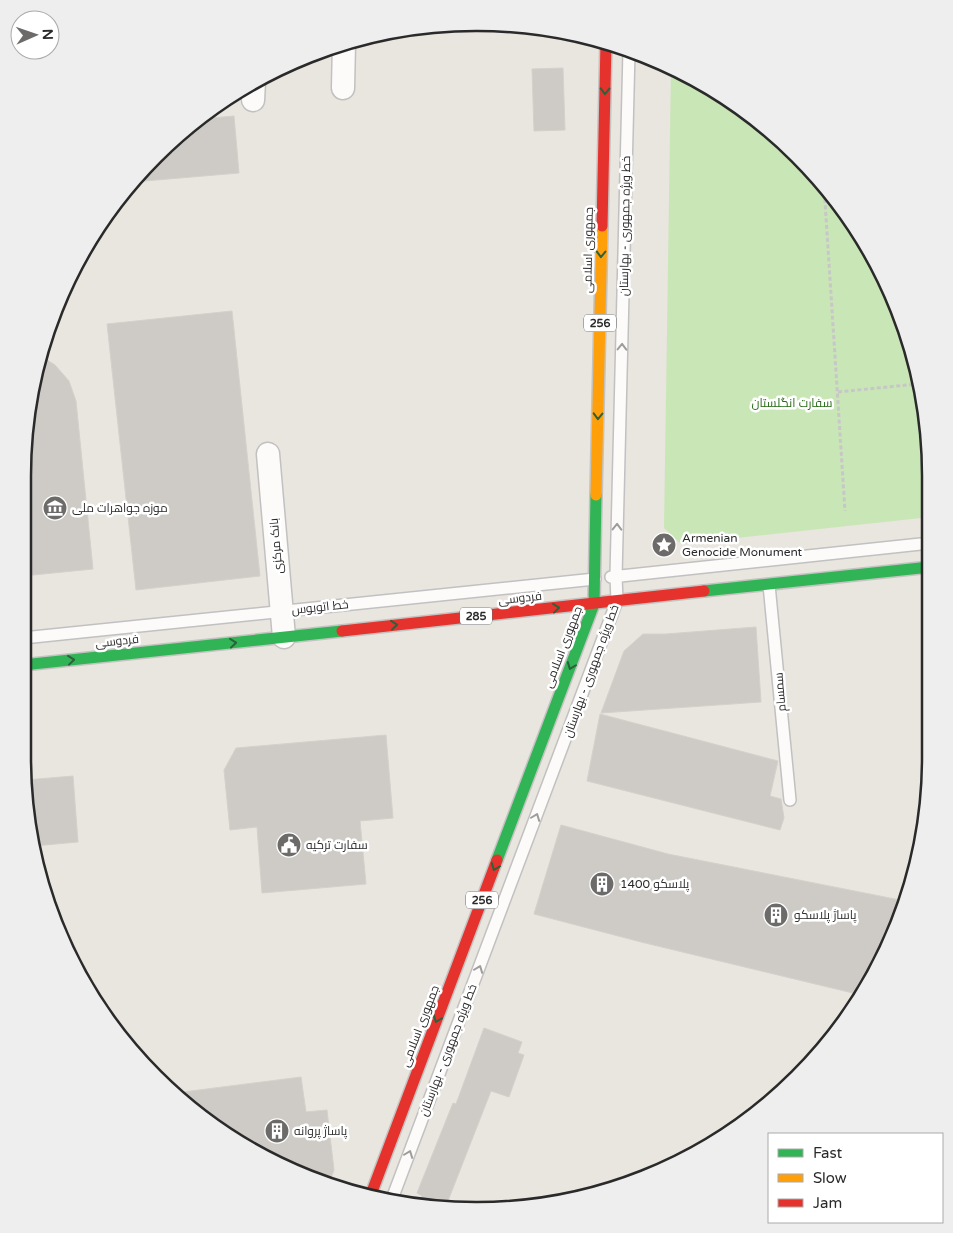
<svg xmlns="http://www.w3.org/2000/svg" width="953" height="1233" viewBox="0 0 953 1233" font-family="'Varela Round',Cairo,sans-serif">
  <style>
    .green { fill: #c9e6b6 }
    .building { fill: #cecbc6; stroke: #d4d1cb }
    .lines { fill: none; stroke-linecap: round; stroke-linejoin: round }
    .lane-casing { stroke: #c2c1c1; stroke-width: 14 }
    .street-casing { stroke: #c2c1c1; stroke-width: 25 }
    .fast-casing { stroke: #c4c3c1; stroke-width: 14 }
    .slow-casing { stroke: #c4c3c1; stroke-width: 14 }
    .jam-casing { stroke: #c4c3c1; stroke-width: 14 }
    .path { stroke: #c8c7c7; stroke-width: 3; stroke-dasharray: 4 2.5; stroke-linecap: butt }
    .lane { stroke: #fcfbfa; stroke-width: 11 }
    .street { stroke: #fcfbfa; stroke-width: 22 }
    .fast { stroke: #30b455; stroke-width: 11 }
    .slow { stroke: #ff9f0a; stroke-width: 11 }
    .jam { stroke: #e5322d; stroke-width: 11 }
    .oneway { stroke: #2c613b }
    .oneway2 { stroke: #9e9d9c }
    .labels { text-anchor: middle; stroke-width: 5; stroke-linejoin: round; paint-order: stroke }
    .shield { fill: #fff; stroke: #6a6a6a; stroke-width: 1 }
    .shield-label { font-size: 11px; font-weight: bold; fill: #2a2a2a }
    .street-label { font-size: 12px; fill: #2a2a2a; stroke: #fff }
    .park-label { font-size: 12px; fill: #266a17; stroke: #fff }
    .poi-label { font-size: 12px; fill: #2a2a2a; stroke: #fff; text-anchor: start }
    .rim { fill: none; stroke: #2a2a2a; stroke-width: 2.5 }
  </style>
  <rect width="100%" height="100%" fill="#e9e5df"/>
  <!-- green -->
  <path class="green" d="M671,67L677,69L753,116L818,177L870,249L906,331L930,447V517L681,544L664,528Z"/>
  <!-- building -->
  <path class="building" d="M563,68L565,130L534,131L532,69Z
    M234,116L239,173L133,182L177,135L200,119Z
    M232,311L260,576L136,590L107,324Z
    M41,356L55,365L69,381L76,401L93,569L23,576V447Z
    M756,627L761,702L601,713L624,651L643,634H666Z
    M600,714L778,761L770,796L781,799L784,818L780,830L587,781Z
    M386,735L393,818L360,821L366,884L262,893L257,827L230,830L224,770L236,748Z
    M73,776L78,842L34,846L26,780Z
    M561,825L668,854L905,901L896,930L861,995L645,943L534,914Z
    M484,1028L522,1042L518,1053L524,1055L509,1097L491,1091L446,1206L419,1203L422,1196L417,1193L453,1103L456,1104Z
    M301,1077L306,1112L327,1110L334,1170L329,1183L250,1150L175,1093Z"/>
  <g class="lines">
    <defs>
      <path id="lane" d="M611,577L930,543
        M769,585L790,800
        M23,638L595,579
        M392,1199L617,601L616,576L629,51"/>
      <path id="street" d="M343,88L344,43
        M253,100L254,82
        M268,454L284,637"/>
      <path id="fast" d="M704,591L930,567
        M23,665L342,631
        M497,860L594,604L596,495"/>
      <path id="slow" d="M596,495L602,226"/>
      <path id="jam" d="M602,226L606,42
        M342,631L704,591
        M370,1197L497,860"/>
    </defs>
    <!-- lane casing -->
    <use href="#lane" class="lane-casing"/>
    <!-- street casing -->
    <use href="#street" class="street-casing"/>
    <!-- fast casing -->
    <use href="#fast" class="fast-casing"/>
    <!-- slow casing -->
    <use href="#slow" class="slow-casing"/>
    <!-- jam casing -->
    <use href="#jam" class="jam-casing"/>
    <!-- path -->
    <path class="path" d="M824,186L845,511
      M838,392L917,384"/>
    <!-- lane -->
    <use href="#lane" class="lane"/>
    <!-- street -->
    <use href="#street" class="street"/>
    <!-- fast -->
    <use href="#fast" class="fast"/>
    <!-- slow -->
    <use href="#slow" class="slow"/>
    <!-- jam -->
    <use href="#jam" class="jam"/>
  </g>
  <!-- one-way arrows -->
  <defs><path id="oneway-chevron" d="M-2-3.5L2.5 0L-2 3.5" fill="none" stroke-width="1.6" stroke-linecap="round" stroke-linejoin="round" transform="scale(1.25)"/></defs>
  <g class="oneway">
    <use href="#oneway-chevron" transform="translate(605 91) rotate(91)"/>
    <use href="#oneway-chevron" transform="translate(601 254) rotate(91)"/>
    <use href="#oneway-chevron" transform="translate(598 416) rotate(91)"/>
    <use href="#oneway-chevron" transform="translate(556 608) rotate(-6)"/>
    <use href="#oneway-chevron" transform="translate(394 625) rotate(-6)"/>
    <use href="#oneway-chevron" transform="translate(233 643) rotate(-6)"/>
    <use href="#oneway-chevron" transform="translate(71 660) rotate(-6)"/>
    <use href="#oneway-chevron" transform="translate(571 666) rotate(111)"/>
    <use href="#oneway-chevron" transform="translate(495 867) rotate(111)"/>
    <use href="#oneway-chevron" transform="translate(437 1019) rotate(111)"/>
  </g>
  <g class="oneway2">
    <use href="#oneway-chevron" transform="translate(622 347) rotate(-89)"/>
    <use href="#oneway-chevron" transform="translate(617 527) rotate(-89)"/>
    <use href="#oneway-chevron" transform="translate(536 817) rotate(-69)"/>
    <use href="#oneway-chevron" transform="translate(479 969) rotate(-69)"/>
    <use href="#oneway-chevron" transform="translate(409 1154) rotate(-69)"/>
  </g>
  <!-- icons -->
  <defs>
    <symbol id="museum-disc" viewBox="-11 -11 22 22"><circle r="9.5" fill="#6d6b69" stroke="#fff"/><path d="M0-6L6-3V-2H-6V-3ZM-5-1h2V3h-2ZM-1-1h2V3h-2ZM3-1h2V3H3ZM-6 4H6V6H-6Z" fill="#fff"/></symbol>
    <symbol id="sight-disc" viewBox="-11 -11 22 22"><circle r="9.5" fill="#6d6b69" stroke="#fff"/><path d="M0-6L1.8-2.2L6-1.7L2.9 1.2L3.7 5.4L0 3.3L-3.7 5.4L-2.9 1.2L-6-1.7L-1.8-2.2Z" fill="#fff"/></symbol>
    <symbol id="civic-disc" viewBox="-11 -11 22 22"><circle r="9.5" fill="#6d6b69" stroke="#fff"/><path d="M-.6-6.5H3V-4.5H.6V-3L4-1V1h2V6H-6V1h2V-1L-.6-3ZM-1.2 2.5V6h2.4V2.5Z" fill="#fff"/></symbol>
    <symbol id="building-disc" viewBox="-11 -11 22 22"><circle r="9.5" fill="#6d6b69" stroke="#fff"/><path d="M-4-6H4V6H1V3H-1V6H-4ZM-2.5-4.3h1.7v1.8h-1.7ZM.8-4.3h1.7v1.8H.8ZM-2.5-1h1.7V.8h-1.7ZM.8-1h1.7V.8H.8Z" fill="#fff"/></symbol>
  </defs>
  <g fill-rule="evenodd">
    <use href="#museum-disc" x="41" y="494" width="28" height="28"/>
    <use href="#sight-disc" x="650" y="531" width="28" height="28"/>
    <use href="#civic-disc" x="275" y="831" width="28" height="28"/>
    <use href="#building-disc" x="588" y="870" width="28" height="28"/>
    <use href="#building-disc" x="762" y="901" width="28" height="28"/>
    <use href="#building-disc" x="263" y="1117" width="28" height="28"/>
  </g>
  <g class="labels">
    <!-- shield labels -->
    <g class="shield">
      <rect x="584" y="314.5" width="32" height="17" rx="4"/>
      <rect x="460" y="607.5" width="32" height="17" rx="4"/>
      <rect x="466" y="891.5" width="32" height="17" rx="4"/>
    </g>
    <g class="shield-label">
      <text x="600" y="327">256</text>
      <text x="476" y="620">285</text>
      <text x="482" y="904">256</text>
    </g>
    <!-- street labels -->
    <g class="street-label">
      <text transform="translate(625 226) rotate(-89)" y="4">خط ویژه جمهوری - بهارستان</text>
      <text transform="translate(588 250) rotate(-89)" y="4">جمهوری اسلامی</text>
      <text transform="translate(276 546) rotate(-95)" y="4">بانک مرکزی</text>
      <text transform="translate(520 598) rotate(-6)" y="4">فردوسی</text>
      <text transform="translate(320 607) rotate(-6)" y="4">خط اتوبوس</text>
      <text transform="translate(117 641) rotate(-6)" y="4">فردوسی</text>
      <text transform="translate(563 647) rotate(-69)" y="4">جمهوری اسلامی</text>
      <text transform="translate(591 671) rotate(-70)" y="4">خط ویژه جمهوری - بهارستان</text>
      <text transform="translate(780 692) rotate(-95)" y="4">سمسام</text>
      <text transform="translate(420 1026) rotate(-69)" y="4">جمهوری اسلامی</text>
      <text transform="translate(448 1050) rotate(-69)" y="4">خط ویژه جمهوری - بهارستان</text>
    </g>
    <!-- park labels -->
    <g class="park-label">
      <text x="792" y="407">سفارت انگلستان</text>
    </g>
    <!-- poi labels -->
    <g class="poi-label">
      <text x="72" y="512">موزه جواهرات ملی</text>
      <text x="682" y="542">Armenian<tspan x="682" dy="14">Genocide Monument</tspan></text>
      <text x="306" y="849">سفارت ترکیه</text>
      <text x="620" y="888">پلاسکو 1400</text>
      <text x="794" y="919">پاساژ پلاسکو</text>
      <text x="294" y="1135">پاساژ پروانه</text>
    </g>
  </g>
  <!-- crop -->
  <path d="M0 0H953V1233H0ZM476 31H477A445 445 0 0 1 922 476V757A445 445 0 0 1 477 1202H476A445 445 0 0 1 31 757V476A445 445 0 0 1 476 31Z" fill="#eee" fill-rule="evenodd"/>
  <path class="rim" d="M476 31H477A445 445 0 0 1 922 476V757A445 445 0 0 1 477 1202H476A445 445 0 0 1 31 757V476A445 445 0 0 1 476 31Z"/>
  <!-- legend -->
  <rect x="768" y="1133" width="175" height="90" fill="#ffffff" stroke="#aaaaaa"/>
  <rect x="778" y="1149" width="25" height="8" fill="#30b455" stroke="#aaaaaa"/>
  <text x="813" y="1158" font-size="15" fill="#2a2a2a">Fast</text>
  <rect x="778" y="1174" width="25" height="8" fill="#ff9f0a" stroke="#aaaaaa"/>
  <text x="813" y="1183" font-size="15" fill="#2a2a2a">Slow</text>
  <rect x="778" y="1199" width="25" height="8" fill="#e5322d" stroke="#aaaaaa"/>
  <text x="813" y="1208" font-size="15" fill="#2a2a2a">Jam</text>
  <!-- north arrow -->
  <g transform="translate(35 35) rotate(88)"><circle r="24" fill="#ffffff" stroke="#aaaaaa"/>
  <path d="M0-4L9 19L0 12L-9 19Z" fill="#6d6b69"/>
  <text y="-8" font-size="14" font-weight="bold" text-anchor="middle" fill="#2a2a2a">N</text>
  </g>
</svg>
